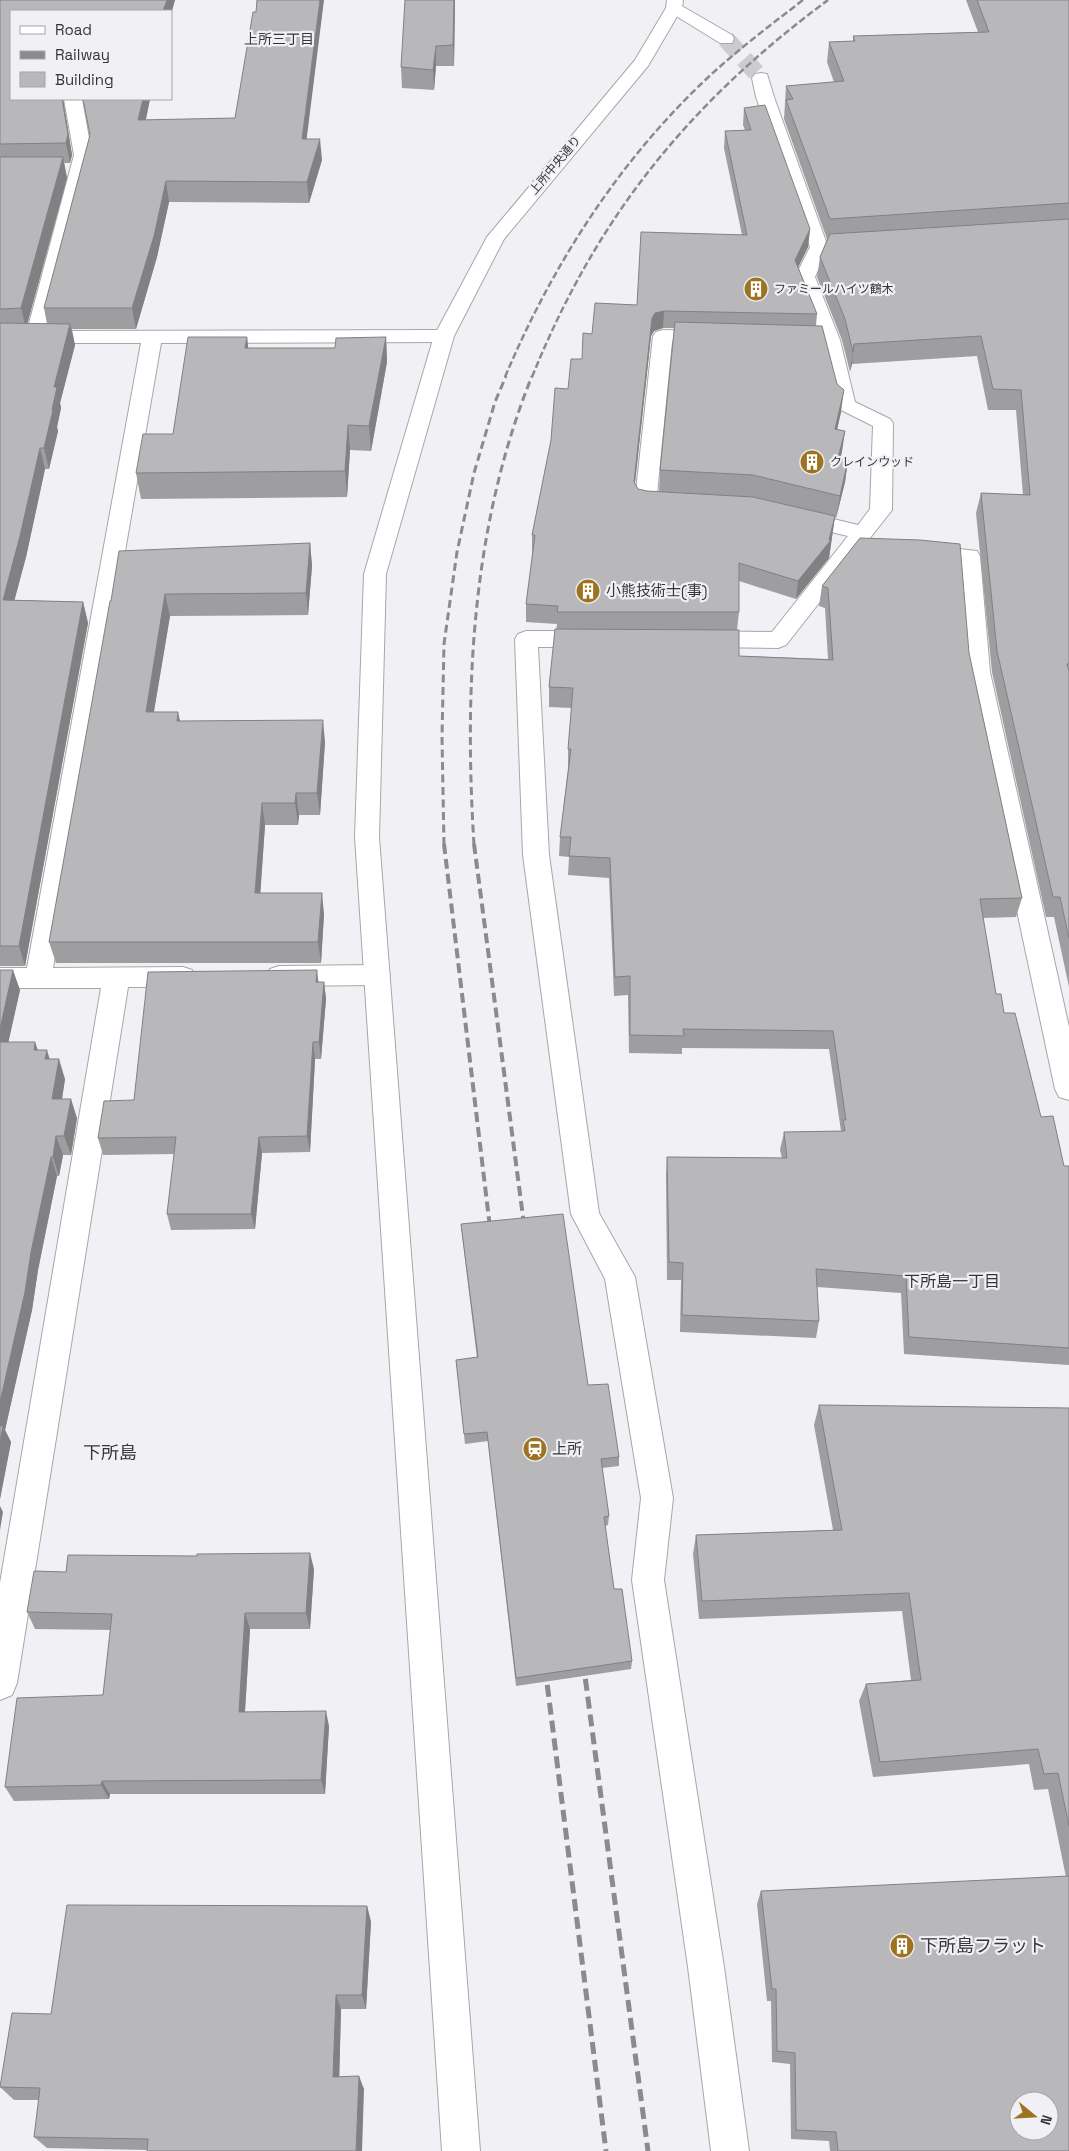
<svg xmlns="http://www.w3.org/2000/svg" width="1069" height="2151" viewBox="0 0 1069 2151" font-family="'Space Grotesk','Noto Sans JP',sans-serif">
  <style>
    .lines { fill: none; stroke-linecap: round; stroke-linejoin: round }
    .minor-tunnel { stroke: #cbcccf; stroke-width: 18; stroke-dasharray: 18 9; stroke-linecap: butt }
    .service-casing { stroke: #a7a7aa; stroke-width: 2 }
    .minor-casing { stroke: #a7a7aa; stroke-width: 2 }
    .tertiary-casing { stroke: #a7a7aa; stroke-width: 2 }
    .service { fill: #fff; fill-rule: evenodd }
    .minor { fill: #fff; fill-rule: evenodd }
    .tertiary { fill: #fff; fill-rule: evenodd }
    .rail-far3 { stroke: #8a8b8d; stroke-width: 2.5; stroke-dasharray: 7 3; stroke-linecap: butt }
    .rail-far2 { stroke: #8a8b8d; stroke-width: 3; stroke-dasharray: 8 4.5; stroke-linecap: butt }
    .rail-far1 { stroke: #8a8b8d; stroke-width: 4; stroke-dasharray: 10 5; stroke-linecap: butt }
    .rail { stroke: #8a8b8d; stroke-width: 5; stroke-dasharray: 12 6; stroke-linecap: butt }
    .wall { fill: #9e9ea1; fill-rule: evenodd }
    .shaded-wall { fill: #818183 }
    .building { fill: #b8b8bb; stroke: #818183; fill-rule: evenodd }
    .labels { text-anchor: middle; stroke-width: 4.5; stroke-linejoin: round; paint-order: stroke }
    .far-street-label { font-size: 12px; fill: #353637; stroke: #f1f1f5 }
    .far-poi-label { font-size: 12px; fill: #353637; stroke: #f1f1f5; text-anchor: start }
    .far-neighbourhood-label { font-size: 14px; fill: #353637; stroke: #f1f1f5 }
    .poi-label { font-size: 15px; fill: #353637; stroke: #f1f1f5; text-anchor: start }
    .neighbourhood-label { font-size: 16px; fill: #353637; stroke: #f1f1f5 }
    .quarter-label { font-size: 18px; fill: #353637; stroke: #f1f1f5 }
    .near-poi-label { font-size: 18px; fill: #353637; stroke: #f1f1f5; text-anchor: start }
  </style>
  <rect width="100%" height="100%" fill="#f1f1f5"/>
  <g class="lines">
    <!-- minor-tunnel -->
    <path class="minor-tunnel" d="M726,39L761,78"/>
    <defs>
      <path id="service" d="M924,545L977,551L980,556L990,672L1069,1027V1100L1059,1097L1055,1089L966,672L958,562L916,557L913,552L916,547Z"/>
      <path id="minor" d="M674,3L680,5L732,35L734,39L732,43H720L668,11L666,8L668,5Z
        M761,73L767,74L774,97L828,247L815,277L840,340L855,402L890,419L893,423L892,510L786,645L778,648L701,647L693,644L690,639L693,634L701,631L772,632L848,536L788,522L785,517L788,512L796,510L858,525L870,509L873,426L839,409L836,405L820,340L795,277L810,247L756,97L752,78L755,74Z
        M64,99H82L92,155L46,331L444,330L451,332L454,336L451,340L444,342L161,343L53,968L183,967L192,970L196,977L192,984L183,987H128L17,1683L12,1695L0,1700V1583L101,988H0V968H27L141,343H0V331H27L74,155Z
        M663,330L711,331L718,333L721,337L718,341L711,343L672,342L657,494L683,497L686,502L683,507C669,510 652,508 638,505L635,500L653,336L656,332Z
        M526,631H593L601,634L604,639L601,644L593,647H538L549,855L599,1213L635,1277L673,1498L664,1580L724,1967L749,2151H711L688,1967L632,1580L641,1498L605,1279L571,1214L523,855L515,639L518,634Z
        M377,965L386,968L390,975L386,982L377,985L279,986L270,983L266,976L270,969L279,966Z"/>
      <path id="tertiary" d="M667,0H683L682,8L648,66L504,239L454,336L386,574L379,837L480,2151H442L355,837L364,574L434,336L487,237L635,60L666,8Z"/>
    </defs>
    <!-- service casing -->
    <use href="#service" class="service-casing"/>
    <!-- minor casing -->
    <use href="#minor" class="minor-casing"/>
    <!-- tertiary casing -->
    <use href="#tertiary" class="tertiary-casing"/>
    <!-- service -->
    <use href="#service" class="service"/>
    <!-- minor -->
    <use href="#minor" class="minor"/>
    <!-- tertiary -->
    <use href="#tertiary" class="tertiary"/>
    <!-- rail-far3 -->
    <path class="rail-far3" d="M505,377C551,268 615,167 700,85C732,54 768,27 803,0
      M532,377C597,216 689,103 828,0"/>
    <!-- rail-far2 -->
    <path class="rail-far2" d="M444,845L442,737L444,644L457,552L474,473L495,402L506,376
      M474,845C464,686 472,525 532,376"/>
    <!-- rail-far1 -->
    <path class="rail-far1" d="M444,844L491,1236
      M474,844L525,1232"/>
    <!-- rail -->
    <path class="rail" d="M583,1661L648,2151
      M545,1667L606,2151"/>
  </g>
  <!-- wall -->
  <path class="wall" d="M0,0H175L171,14V11L11,99H63L72,155L70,163H64L67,178L27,324H47L44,308L90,135L83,99H150L146,120L306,139L322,160L309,203L169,202L157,257L136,329H72L75,345L60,403L61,408L57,427L58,431L49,469H45L26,557L14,600L83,602L88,623L25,966H0Z
    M455,0L454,66H436L434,90L402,88L401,67Z
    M966,0H1069V987L1054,917H1046L992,672L976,513L981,493L1023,495L1016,410H988L977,356L852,364L850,372L842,340L817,277L820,257L827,239L784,119L786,86L834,82L827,62L829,42L853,41V36L978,32Z
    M744,108L810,229L808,247L798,267L817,314L816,326L841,412L837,430L845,431L840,459L848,460L845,482L836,518L835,517L829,558L796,599L739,581V612L737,630L739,656L828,659L825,608L819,606L822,586L860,538L969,653L1022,898L1016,917L983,918L996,994L1004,1013L1069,1348V1365L904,1354L901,1293L817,1287L819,1321L816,1338L680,1332L681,1280H667L666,1175L667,1157L782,1158L780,1150L784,1132L841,1131L829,1049L682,1048V1054L629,1053L628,995L614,996L609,878L568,875L569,857L559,856L560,837L568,769V749L572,708L549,707V687L557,624L526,622V604L533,553H532V535L568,389L582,359L592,334L637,305L742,235L724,148L725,131L745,130L743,125ZM663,328H674L660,470L659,492L647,491L638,489L635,484L651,336L654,331Z
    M247,337L248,348H335L386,337L387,362L371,451L350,450L347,497L141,499L136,473L173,434Z
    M310,543L312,566L308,615L170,616L154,712L180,721L325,742L320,815H299L298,825H265L260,893L324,914L321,963H56L49,942L111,601Z
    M0,970L20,990L8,1042L38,1050L50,1059L65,1079L62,1099L77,1118L71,1155H63L59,1176H57L38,1270L32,1310L5,1430L11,1442L0,1499Z
    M318,982H324L326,999L321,1059H315L310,1152L262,1153L255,1229L171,1230L167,1214L174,1154L103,1155L98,1138L134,1100Z
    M461,1224L588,1385L619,1457V1466L602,1468L609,1516L608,1525L605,1526L614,1589L632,1661L631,1669L516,1686L488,1441L465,1444L456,1360L477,1358L462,1234Z
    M819,1405L1069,1408V2151H830L829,2141L791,2139L790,2064L772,2062L771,2001H767L757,1904L761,1891L1066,1877L1048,1789L1034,1790L1029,1764L873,1777L859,1701L866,1684L911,1680L902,1611L699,1619L693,1554L696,1535L833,1530L814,1425Z
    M314,1569L310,1629H250L245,1712L329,1726L325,1794H110L109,1799L14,1801L5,1787L103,1695L111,1630L35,1629L27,1612L66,1572Z
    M367,1906L371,1922L366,2009H341L339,2076L364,2089L147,2150L47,2148L34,2137L39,2100H14L0,2087L51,2014Z"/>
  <!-- shaded-wall -->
  <path class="shaded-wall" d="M167,0H175L171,14V11H163Z
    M320,0H324L304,160L302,139Z
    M454,0H455L454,66L453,45Z
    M436,46V66L434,90L433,70Z
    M62,99H63L72,155L70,163L66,143Z
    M143,99H150L141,140L138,120Z
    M320,139L322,160L309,203L307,182Z
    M63,157L67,178L26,329L21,308Z
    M166,181L169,202L157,257L136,329L132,308Z
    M810,229L808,247L793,278L795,260Z
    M664,311L663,328L654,331L651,336L633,500L634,482L652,318L655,313Z
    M70,324L75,345L60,403L61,408L57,427L58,431L49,469L44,448L52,410L54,387Z
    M247,337L250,363L245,348Z
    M386,337L387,362L371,451L369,426Z
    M854,344L852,364L850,372L853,352Z
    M844,390L841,412L832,451L835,429Z
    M348,425L350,450L347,497L345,471Z
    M845,431L842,452L835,480L838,458Z
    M40,448L45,469L26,557L9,621L3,600Z
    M848,460L845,482L836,518L840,496Z
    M835,516L829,558L796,599L798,581Z
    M310,543L312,566L308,615L306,593Z
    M165,594L170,616L150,734L146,712Z
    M83,602L88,623L25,966L19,946Z
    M178,712L183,734L177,721Z
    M323,720L325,742L320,815L317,793Z
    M296,793L299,815L298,825L295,803Z
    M262,803L265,825L259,914L255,893Z
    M322,893L324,914L321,963L318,942Z
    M13,970L20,990L4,1062L0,1051V1029Z
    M317,970L319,987L316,982Z
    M324,982L326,999L321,1059L319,1042Z
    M35,1042L42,1062L34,1050Z
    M313,1042L315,1059L310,1152L307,1136Z
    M47,1050L53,1070L45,1059Z
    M59,1059L65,1079L59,1118L52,1099Z
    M71,1099L77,1118L71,1155L64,1136Z
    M56,1136L63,1155L59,1176L53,1157Z
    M259,1137L262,1153L255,1229L251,1214Z
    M51,1157L57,1176L38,1270L32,1310L5,1430L11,1442L0,1499V1402Z
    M0,1506L3,1512L0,1530Z
    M310,1553L314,1569L310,1629L306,1613Z
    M245,1613L250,1629L244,1726L239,1712Z
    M326,1711L329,1726L325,1794L321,1780Z
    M102,1781L110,1794L109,1799L101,1785Z
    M367,1906L371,1922L366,2009L362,1995Z
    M336,1995L341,2009L339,2089L333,2077Z
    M359,2076L364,2089L362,2151H356Z"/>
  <!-- building -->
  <path class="building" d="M0,0H167L163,11H11V99H62L68,134L66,143L0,144Z
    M257,0H320L302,139H320L307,182L166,181L154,236L132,308H44L90,135L83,99H143L138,120L235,118L253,12H256Z
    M405,0H454L453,45L436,46L433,70L401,67Z
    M977,0H1069V203L830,219L786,100L793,99L786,86L844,81L829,42L855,41L853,36L989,32Z
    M765,105L810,229L795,260L817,314L664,311L655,313L652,318L634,482L638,489L647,491L753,497L835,516L829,540H831L798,581L739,563V612H557L558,606L526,604L535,535H532L551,440L555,388L568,389L571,359H582L583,333L592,334L595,303L637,305L641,232L747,235L725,131L751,130L744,108Z
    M0,157H63L21,308L0,309Z
    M1069,219V664H1067L1069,671V938L1060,897H1053L997,651L981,493L1030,495L1021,390L993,389L981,336L854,344L853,352L845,319L820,257L830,234Z
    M675,322L822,326L837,384L844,390L835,429L845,431L838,458L848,460L840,496L753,475L660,470Z
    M0,323L70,324L54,387H57L52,410H53L44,448H40L20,536L3,600L83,602L19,946H0Z
    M188,337H247L245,348H335L336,338L386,337L369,426L348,425L345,471L136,473L143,434H173Z
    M860,538L920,540L960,544L969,653L1022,898L980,899L996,994H1001L1004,1013H1015L1041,1117L1053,1116L1064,1166H1069V1348L909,1337L906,1276L816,1269L819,1321L682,1315L683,1263L669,1262L667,1157L787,1158L784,1132L845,1131L843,1120H846L833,1031L683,1029L684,1036L630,1035V976L615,977L610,858L569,856L571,837H560L571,749H568L573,688L549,687L555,629L739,630V656L833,660L828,588L822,586Z
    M310,543L306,593L165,594L146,712H178L177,721L323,720L317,793H296L295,803H262L255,893H322L318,942H49L110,601H111L119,551Z
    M0,970H13L0,1029Z
    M317,970L316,982H324L319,1042H313L307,1136L259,1137L251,1214H167L176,1137L98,1138L104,1101L134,1100L148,972Z
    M0,1042H35L34,1050H47L45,1059H59L52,1099H71L64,1136H56L53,1157H51L31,1252L25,1292L0,1402Z
    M563,1214L588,1385L608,1384L619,1457L601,1459L609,1516L604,1517L614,1589H622L632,1661L516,1678L487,1432L464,1434L456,1360L478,1357L461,1224Z
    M819,1405L1069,1408V1826L1058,1773L1044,1774L1038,1749L880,1762L866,1684L921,1680L909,1593L702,1601L696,1535L842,1530Z
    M0,1426H3L0,1442Z
    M310,1553L306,1613H245L239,1712L326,1711L321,1780L102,1781L101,1785L5,1787L17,1698L103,1695L112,1614L27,1612L34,1571L66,1572L68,1555L197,1556V1554Z
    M1069,1876V2151H838L836,2132L796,2130L795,2053L777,2051L776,1989H772L761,1891ZM1019,2101H1049V2131H1019Z
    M67,1905L367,1906L362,1995H336L333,2077L359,2076L356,2151H147L148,2139L34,2137L40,2088L0,2087L12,2013L51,2014Z"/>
  <!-- icons -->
  <defs>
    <symbol id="building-disc" viewBox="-11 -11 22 22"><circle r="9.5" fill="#9d7322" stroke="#f1f1f5"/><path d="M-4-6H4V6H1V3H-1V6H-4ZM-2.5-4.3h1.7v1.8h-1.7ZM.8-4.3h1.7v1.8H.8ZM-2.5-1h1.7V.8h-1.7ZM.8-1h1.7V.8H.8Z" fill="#fff"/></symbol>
    <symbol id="station-disc" viewBox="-11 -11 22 22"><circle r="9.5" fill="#9d7322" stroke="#f1f1f5"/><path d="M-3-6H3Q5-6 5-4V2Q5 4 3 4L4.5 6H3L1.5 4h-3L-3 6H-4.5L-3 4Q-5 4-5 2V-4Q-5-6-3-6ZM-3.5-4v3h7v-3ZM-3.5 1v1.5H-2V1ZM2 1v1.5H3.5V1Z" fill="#fff"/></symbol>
  </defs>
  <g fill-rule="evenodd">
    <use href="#building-disc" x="742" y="275" width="28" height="28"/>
    <use href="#building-disc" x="798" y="448" width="28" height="28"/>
    <use href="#building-disc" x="574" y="577" width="28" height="28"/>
    <use href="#station-disc" x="521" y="1435" width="28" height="28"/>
    <use href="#building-disc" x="888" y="1932" width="28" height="28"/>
  </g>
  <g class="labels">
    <!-- far-street labels -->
    <g class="far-street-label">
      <text transform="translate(555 165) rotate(-50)" y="4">上所中央通り</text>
    </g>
    <!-- far-poi labels -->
    <g class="far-poi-label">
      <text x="774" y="293">ファミールハイツ鶴木</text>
      <text x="830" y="466">クレインウッド</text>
    </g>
    <!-- far-neighbourhood labels -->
    <g class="far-neighbourhood-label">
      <text x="279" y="44">上所三丁目</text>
    </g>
    <!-- poi labels -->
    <g class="poi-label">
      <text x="606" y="596">小熊技術士(事)</text>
      <text x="552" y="1454">上所</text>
    </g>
    <!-- neighbourhood labels -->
    <g class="neighbourhood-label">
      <text x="952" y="1287">下所島一丁目</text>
    </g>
    <!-- quarter labels -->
    <g class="quarter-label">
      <text x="110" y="1459">下所島</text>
    </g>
    <!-- near-poi labels -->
    <g class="near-poi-label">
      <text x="920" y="1952">下所島フラット</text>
    </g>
  </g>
  <!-- legend -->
  <rect x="10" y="10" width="162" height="90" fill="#f1f1f5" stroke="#a6a6a9"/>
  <rect x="20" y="26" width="25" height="8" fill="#ffffff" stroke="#a6a6a9"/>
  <text x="55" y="35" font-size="15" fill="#353637">Road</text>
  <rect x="20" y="51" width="25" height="8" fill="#8a8b8d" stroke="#a6a6a9"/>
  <text x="55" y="60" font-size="15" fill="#353637">Railway</text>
  <rect x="20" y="72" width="25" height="15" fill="#b8b8bb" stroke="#a6a6a9"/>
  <text x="55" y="85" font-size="15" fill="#353637">Building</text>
  <!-- north arrow -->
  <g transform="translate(1034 2116) rotate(108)"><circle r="24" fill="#f1f1f5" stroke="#a6a6a9"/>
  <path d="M0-4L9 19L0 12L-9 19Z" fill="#9d7322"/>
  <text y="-8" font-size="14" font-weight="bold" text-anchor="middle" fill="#353637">N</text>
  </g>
</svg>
